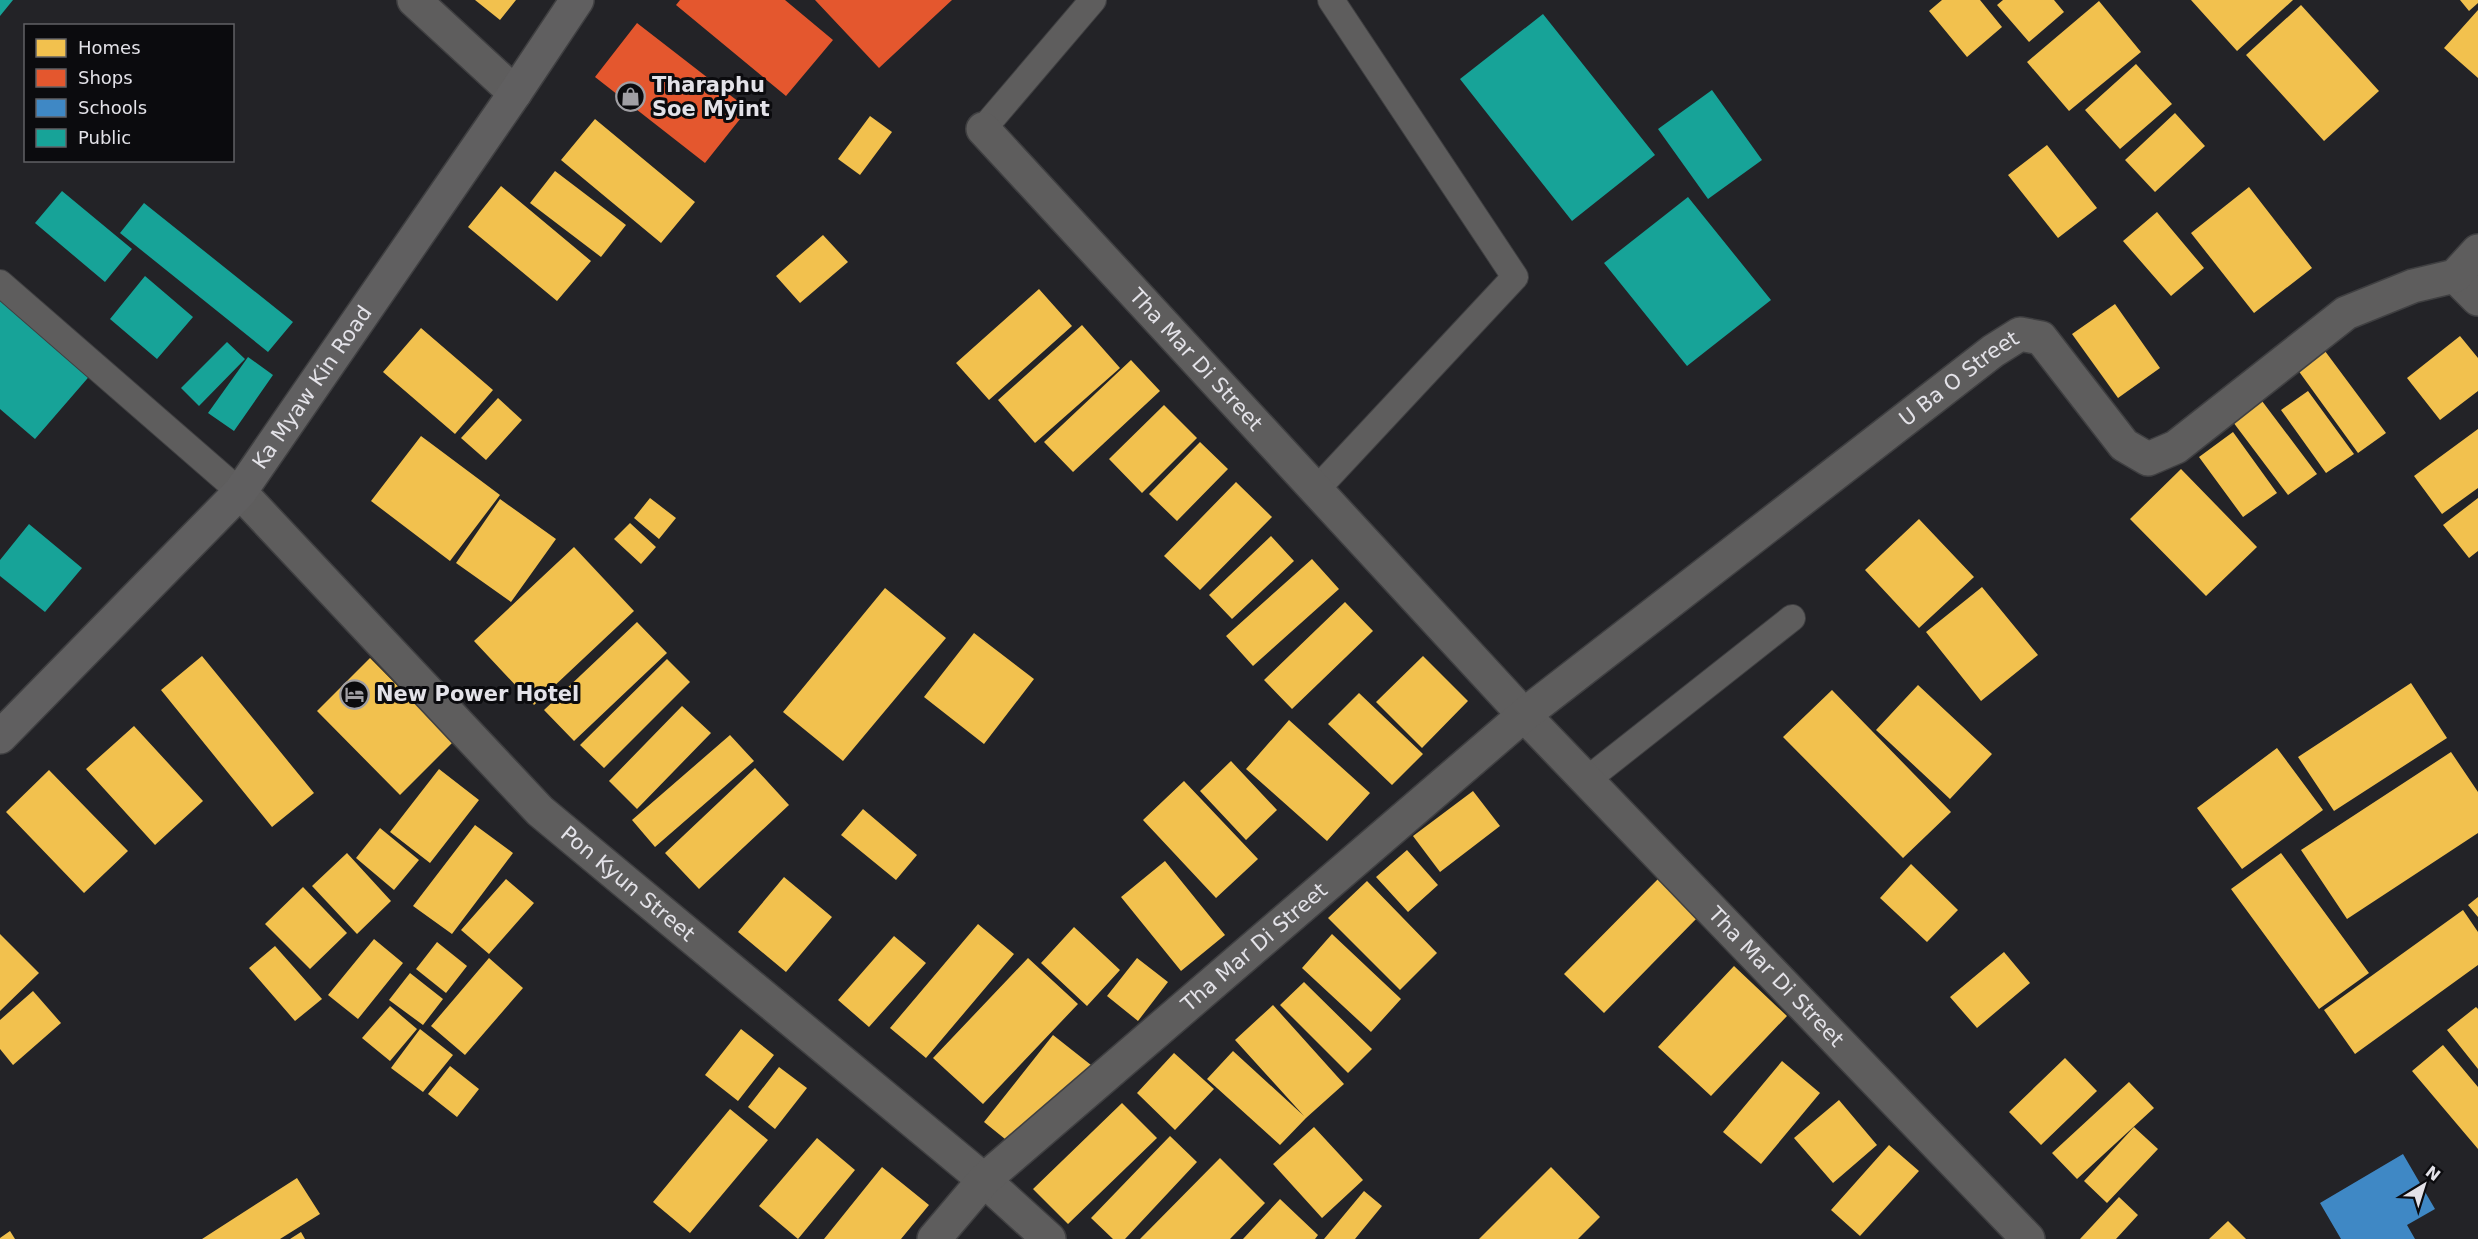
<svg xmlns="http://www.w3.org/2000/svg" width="2478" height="1239" viewBox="0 0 2478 1239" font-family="'DejaVu Sans',sans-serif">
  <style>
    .homes { fill: #f2c14e }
    .shops { fill: #e4572e }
    .schools { fill: #3f88c5 }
    .public { fill: #17a398 }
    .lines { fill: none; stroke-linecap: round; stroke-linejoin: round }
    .lane-casing { stroke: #3f3f41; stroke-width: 28 }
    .street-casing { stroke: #3f3f41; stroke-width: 36 }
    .secondary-casing { stroke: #3f3f41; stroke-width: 36 }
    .lane { stroke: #5e5d5d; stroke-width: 26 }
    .street { stroke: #5e5d5d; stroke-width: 33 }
    .secondary { stroke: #605f60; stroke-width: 33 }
    .labels { text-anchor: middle; stroke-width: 6; stroke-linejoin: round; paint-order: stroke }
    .poi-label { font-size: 21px; font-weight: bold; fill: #e3e2e8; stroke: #0b0b0e; text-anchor: start }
    .street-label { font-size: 21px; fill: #e3e2e8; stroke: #0b0b0e }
  </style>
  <rect width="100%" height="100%" fill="#232327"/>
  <!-- homes -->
  <path class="homes" d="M475,0H516L500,20Z
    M1942,0H1980L2002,27L1967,57L1929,11Z
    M2003,0H2054L2064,12L2029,42L1997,5Z
    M2191,0H2293L2237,51Z
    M2460,0H2478V3L2469,11Z
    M2099,1L2141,52L2069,111L2027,62Z
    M2301,5L2379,91L2324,141L2246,55Z
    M2478,10V78L2444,48Z
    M2136,64L2172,104L2120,149L2085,110Z
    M2175,113L2205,146L2155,192L2125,160Z
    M870,116L892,132L860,175L838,159Z
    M595,119L695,202L661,243L561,160Z
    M2047,145L2097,208L2058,238L2008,175Z
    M555,171L626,225L601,257L530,203Z
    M501,186L591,261L557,301L468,227Z
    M2249,187L2312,268L2254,313L2191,233Z
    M2157,212L2204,268L2171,296L2123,241Z
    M823,235L848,262L800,303L776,276Z
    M1039,289L1072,326L989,400L956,363Z
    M2115,304L2160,368L2118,398L2072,334Z
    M1082,325L1120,368L1035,443L998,400Z
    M421,328L493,390L455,434L383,372Z
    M2460,336L2478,358V391L2440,420L2407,378Z
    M2322,347L2386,433L2358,453L2295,366Z
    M1131,360L1160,391L1073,472L1044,442Z
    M2308,391L2354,454L2326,473L2281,410Z
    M498,398L522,420L486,460L461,438Z
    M2262,401L2317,474L2288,495L2233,422Z
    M1164,405L1197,438L1142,493L1109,459Z
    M2478,429V488L2442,514L2414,476Z
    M2233,432L2277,493L2243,517L2199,457Z
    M421,436L500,495L450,561L371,501Z
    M1200,442L1228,469L1177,521L1149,494Z
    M2181,469L2257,547L2206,596L2130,519Z
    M1236,482L1272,517L1200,590L1164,556Z
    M650,498L676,518L659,539L634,518Z
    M2478,498V551L2469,558L2443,525Z
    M500,499L556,539L511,602L456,563Z
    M1919,519L1974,577L1919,628L1865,570Z
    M630,523L656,547L641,564L614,539Z
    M1271,536L1294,561L1232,619L1209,595Z
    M574,547L634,611L534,705L474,641Z
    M1312,559L1339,589L1253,666L1226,636Z
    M1982,587L2038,655L1981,701L1926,632Z
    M885,588L946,638L843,761L783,712Z
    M1345,602L1373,631L1292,709L1264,680Z
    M637,622L667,653L574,741L544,710Z
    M974,633L1034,679L984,744L924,697Z
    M202,656L314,793L272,827L161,690Z
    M1423,656L1468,701L1422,748L1376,702Z
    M370,658L453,742L400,795L317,711Z
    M667,659L690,682L604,768L580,745Z
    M2411,683L2447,738L2334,811L2298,757Z
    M1918,685L1992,754L1950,799L1876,730Z
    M1832,690L1951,812L1903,858L1783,737Z
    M1359,693L1423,754L1392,785L1328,724Z
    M682,706L711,733L637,809L609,781Z
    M1289,720L1370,793L1327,841L1246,769Z
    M134,726L203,801L155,845L86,769Z
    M730,735L754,761L655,847L632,820Z
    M2277,748L2323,810L2242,869L2197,808Z
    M2451,752L2478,792V833L2347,919L2301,850Z
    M1231,761L1277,810L1246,840L1200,791Z
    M755,768L789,805L699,889L665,853Z
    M439,769L479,800L430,863L390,832Z
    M49,770L128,851L84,893L6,812Z
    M1184,781L1258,859L1216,898L1143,820Z
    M1473,791L1500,826L1440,872L1413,836Z
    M863,809L917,855L896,880L841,835Z
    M475,825L513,853L452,934L413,906Z
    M380,828L419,860L394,890L356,858Z
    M1407,850L1438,885L1408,912L1376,877Z
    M347,853L391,901L357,934L312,886Z
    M2281,853L2369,973L2319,1009L2231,889Z
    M1165,861L1225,935L1181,971L1121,897Z
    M1911,864L1958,910L1927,942L1880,898Z
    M784,877L832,917L786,972L738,932Z
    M506,879L534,903L489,954L461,930Z
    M1658,879L1697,918L1604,1013L1564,974Z
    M1367,881L1437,953L1400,990L1328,918Z
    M303,887L347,933L310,969L265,924Z
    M2478,897V917L2468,905Z
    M2463,910L2478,932V965L2355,1054L2324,1010Z
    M978,924L1014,954L926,1058L890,1028Z
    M1074,927L1120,970L1087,1006L1041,963Z
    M0,934L39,973L0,1011Z
    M1332,934L1401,999L1371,1032L1302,968Z
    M894,936L926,963L869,1027L838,1000Z
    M374,939L403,963L358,1019L328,995Z
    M437,942L467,966L446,993L416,969Z
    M275,946L322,999L295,1021L249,968Z
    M2004,952L2030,983L1977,1028L1950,997Z
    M489,958L523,988L465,1055L431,1026Z
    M1028,958L1078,1004L983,1104L933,1058Z
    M1137,958L1168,982L1138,1021L1107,996Z
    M1734,966L1787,1016L1711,1096L1658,1047Z
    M410,973L443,999L423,1025L389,1000Z
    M1304,982L1372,1049L1348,1073L1280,1005Z
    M33,991L61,1023L13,1065L0,1049V1020Z
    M1273,1005L1344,1084L1306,1118L1280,1145L1207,1079L1233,1051L1304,1116L1235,1040Z
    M390,1006L417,1029L390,1061L362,1038Z
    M2476,1007L2478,1009V1069L2447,1030Z
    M420,1029L453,1055L423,1092L391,1068Z
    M741,1029L774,1055L738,1101L705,1075Z
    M1053,1035L1091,1065L1021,1152L984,1122Z
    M2443,1045L2478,1087V1149L2412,1071Z
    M1174,1053L1214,1089L1175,1130L1137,1093Z
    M2065,1058L2097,1091L2041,1145L2009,1112Z
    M1782,1061L1820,1093L1761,1164L1723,1132Z
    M450,1066L479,1089L457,1117L428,1094Z
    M779,1067L807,1088L775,1129L748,1107Z
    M2129,1082L2154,1108L2077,1179L2052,1153Z
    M1839,1100L1877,1145L1833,1183L1794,1138Z
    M1122,1103L1157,1138L1068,1224L1033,1189Z
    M730,1109L768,1140L690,1233L653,1202Z
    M1314,1127L1363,1180L1322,1218L1273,1164Z
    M2134,1127L2158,1149L2107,1203L2084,1181Z
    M1170,1136L1197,1162L1125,1239H1113L1091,1218Z
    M817,1138L855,1170L798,1239L759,1206Z
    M1889,1145L1919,1171L1860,1236L1831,1210Z
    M1220,1158L1265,1203L1230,1239H1140Z
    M882,1167L929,1205L901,1239H824Z
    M1551,1167L1600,1217L1578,1239H1479Z
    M297,1178L320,1214L280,1239H202Z
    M1364,1191L1382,1206L1355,1239H1324Z
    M2119,1197L2138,1215L2116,1239H2080Z
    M1280,1199L1318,1235L1315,1239H1243Z
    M2228,1221L2246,1239H2209Z
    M10,1231L15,1239H0V1238Z
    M301,1232L305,1239H290Z"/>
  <!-- shops -->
  <path class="shops" d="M680,0H785L833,40L786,96L676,5Z
    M815,0H952L879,68Z
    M637,23L748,109L705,163L595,77Z"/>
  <!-- schools -->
  <path class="schools" d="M2403,1154L2435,1209L2407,1225L2415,1239H2341L2320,1203Z"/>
  <!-- public -->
  <path class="public" d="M0,0H13L0,16Z
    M1543,14L1655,155L1572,221L1460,79Z
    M1712,90L1762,160L1708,199L1658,129Z
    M62,191L132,249L105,282L35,223Z
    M1688,197L1771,300L1687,366L1604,263Z
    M144,203L293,322L268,352L120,233Z
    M145,276L193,317L157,359L110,319Z
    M0,295L93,372L35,439L0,409Z
    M227,342L245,359L199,406L181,388Z
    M248,357L273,375L234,431L208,413Z
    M29,524L82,568L45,612L0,576V560Z"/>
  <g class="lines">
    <defs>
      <path id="lane" d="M983,129L1093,0
        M0,283L240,492
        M1317,489L1515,277L1331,0
        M1588,779L1792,618"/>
      <g id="street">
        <path d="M414,0L515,93"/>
        <path id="s1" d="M983,129L1524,715L2028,1239"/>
        <path d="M2455,276L2478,299"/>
        <path id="s2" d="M240,492L540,811L984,1180L1049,1239"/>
        <path id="s3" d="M934,1239L984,1180L1524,715L1993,351L2020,334L2041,338L2124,445L2148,459L2176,447L2346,313L2413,286L2455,276L2478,251"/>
      </g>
      <g id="secondary">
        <path id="s4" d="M0,737L240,492L515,93L577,0"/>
      </g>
    </defs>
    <!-- lane casing -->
    <use href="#lane" class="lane-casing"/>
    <!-- street casing -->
    <use href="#street" class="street-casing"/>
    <!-- secondary casing -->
    <use href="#secondary" class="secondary-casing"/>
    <!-- lane -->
    <use href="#lane" class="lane"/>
    <!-- street -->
    <use href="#street" class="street"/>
    <!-- secondary -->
    <use href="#secondary" class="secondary"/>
  </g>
  <!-- icons -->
  <defs>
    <symbol id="shop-ring" viewBox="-11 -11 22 22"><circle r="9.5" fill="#0b0b0e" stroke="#a09fa4" stroke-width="1.5"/><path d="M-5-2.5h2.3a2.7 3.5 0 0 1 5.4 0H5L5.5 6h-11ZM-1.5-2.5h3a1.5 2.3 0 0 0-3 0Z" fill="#a09fa4"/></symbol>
    <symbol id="hotel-ring" viewBox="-11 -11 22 22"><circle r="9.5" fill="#0b0b0e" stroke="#a09fa4" stroke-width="1.5"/><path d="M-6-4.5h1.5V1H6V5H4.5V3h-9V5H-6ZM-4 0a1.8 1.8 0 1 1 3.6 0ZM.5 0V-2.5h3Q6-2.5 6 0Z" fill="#a09fa4"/></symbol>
  </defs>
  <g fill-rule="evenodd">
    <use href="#shop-ring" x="614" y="80" width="33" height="33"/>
    <use href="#hotel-ring" x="338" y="678" width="33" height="33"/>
  </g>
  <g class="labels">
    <!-- poi labels -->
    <g class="poi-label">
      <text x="652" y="92">Tharaphu<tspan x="652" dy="24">Soe Myint</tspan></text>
      <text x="376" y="701">New Power Hotel</text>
    </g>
    <!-- street labels -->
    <g class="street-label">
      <text dy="7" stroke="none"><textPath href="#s1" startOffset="314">Tha Mar Di Street</textPath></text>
      <text dy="7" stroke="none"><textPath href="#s3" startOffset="1340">U Ba O Street</textPath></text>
      <text dy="7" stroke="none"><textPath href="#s4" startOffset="470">Ka Myaw Kin Road</textPath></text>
      <text dy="7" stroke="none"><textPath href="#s2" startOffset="552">Pon Kyun Street</textPath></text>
      <text dy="7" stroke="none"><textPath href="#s3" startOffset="434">Tha Mar Di Street</textPath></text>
      <text dy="7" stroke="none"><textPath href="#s1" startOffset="1161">Tha Mar Di Street</textPath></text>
    </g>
  </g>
  <!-- legend -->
  <rect x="24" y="24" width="210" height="138" fill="#0b0b0e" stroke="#616165" stroke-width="1.5"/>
  <rect x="36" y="39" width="30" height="18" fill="#f2c14e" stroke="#616165" stroke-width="1.5"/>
  <text x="78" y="54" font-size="18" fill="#e3e2e8">Homes</text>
  <rect x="36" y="69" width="30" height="18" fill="#e4572e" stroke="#616165" stroke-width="1.5"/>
  <text x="78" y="84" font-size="18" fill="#e3e2e8">Shops</text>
  <rect x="36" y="99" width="30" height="18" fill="#3f88c5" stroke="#616165" stroke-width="1.5"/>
  <text x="78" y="114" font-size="18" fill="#e3e2e8">Schools</text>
  <rect x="36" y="129" width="30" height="18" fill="#17a398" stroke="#616165" stroke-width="1.5"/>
  <text x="78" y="144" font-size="18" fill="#e3e2e8">Public</text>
  <!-- north arrow -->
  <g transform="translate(2424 1185) rotate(38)" stroke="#0b0b0e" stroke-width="4.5" paint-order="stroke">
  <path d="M0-4.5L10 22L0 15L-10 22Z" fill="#e3e2e8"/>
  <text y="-9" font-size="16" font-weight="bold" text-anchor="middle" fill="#e3e2e8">N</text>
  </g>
</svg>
